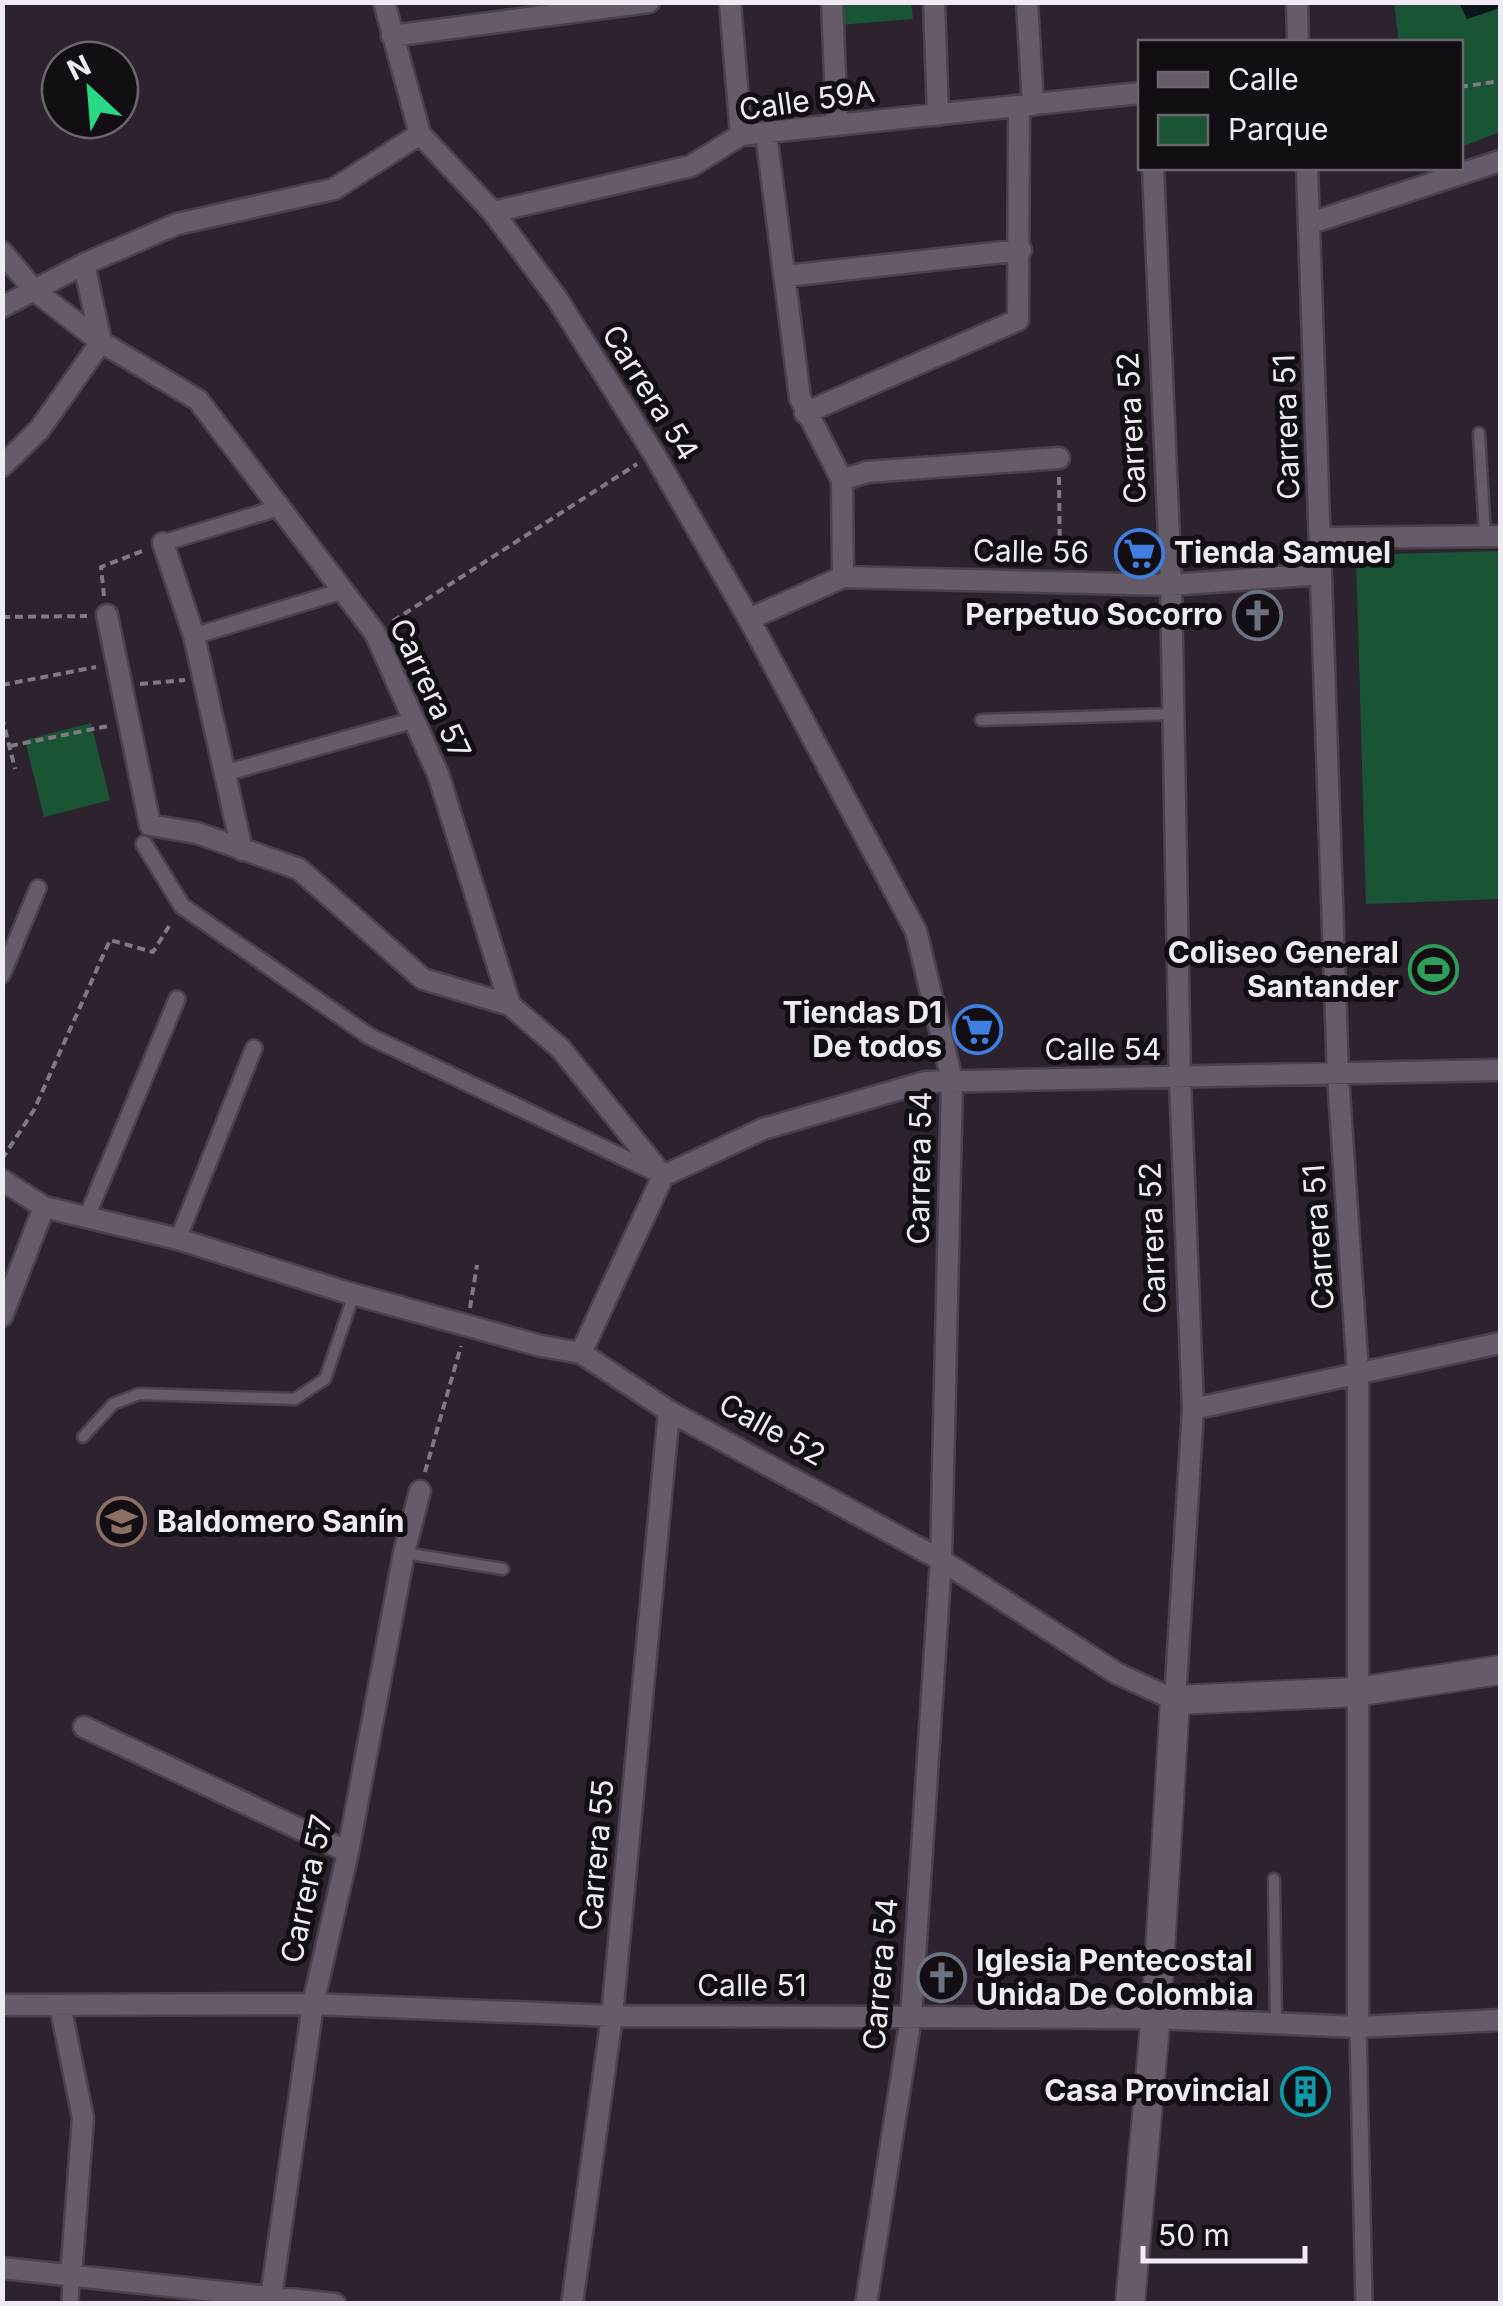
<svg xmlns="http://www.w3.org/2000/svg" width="1503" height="2306" viewBox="0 0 1503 2306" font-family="Inter,sans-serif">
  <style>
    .green { fill: #195435 }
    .water { fill: #0a181a }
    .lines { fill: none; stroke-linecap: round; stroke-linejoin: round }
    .service-casing { stroke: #49414b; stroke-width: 15 }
    .pedestrian-casing { stroke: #49414b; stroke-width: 20 }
    .minor-casing { stroke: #49414b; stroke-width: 25 }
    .tertiary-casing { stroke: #49414b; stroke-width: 32 }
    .path { stroke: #807882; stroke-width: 4; stroke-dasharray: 8 5; stroke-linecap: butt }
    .service { stroke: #665b68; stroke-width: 10 }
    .pedestrian { stroke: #665b68; stroke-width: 15 }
    .minor { stroke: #665b68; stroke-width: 20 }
    .tertiary { stroke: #665b68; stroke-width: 28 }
    .labels { text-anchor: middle; stroke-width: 10; stroke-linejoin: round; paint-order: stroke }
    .street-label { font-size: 30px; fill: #f0eaf2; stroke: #120e13 }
    .poi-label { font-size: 30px; font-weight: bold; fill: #f0eaf2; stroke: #120e13; text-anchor: end }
  </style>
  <rect width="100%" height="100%" fill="#2c232e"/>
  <!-- green -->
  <path class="green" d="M838,3H911L913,19L839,25Z
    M1394,3H1500V132L1461,147L1460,42H1399Z
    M1500,551V899L1366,904L1356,555Z
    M91,723L110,800L44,817L25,740Z"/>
  <!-- water -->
  <path class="water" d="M1459,3H1500V8L1467,19Z"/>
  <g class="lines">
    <defs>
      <path id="service" d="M1479,433L1485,535
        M981,720L1173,714
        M83,1437L113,1404L139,1394L295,1399L325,1379L354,1294
        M405,1553L503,1569
        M1274,1879L1276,2021"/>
      <path id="pedestrian" d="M163,543L281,507
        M194,636L342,591
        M225,773L414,720
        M144,844L182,906L369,1036L658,1174
        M2,975L38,888
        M86,1219L177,999
        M178,1239L254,1048
        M1358,2027L1364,2304
        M70,2304L71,2276"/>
      <path id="minor" d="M384,2L420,134L493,212L556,297L654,454L749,619L916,931L952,1080L941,1560L911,2017L866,2304
        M730,2L741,135
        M832,2L837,125
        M934,2L938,115
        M1027,2L1033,105
        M1297,2L1298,42
        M392,36L649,2
        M766,133L800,398L842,480L843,577
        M1307,168L1338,1076L1358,1374V2027
        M493,212L691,166L741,135L1140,93
        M1311,223L1500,161
        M2,252L34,290L101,342L198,400L375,633L438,774L510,1005L561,1049L663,1176
        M786,276L1021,250
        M2,307L84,264L177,224L334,189L420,134
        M805,413L1018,320L1019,106
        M2,466L39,430L101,342L84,264
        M842,480L867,472L1059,458
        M1320,538L1500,536
        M163,543L194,636L242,850
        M107,615L150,825L197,833L299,869L423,979L510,1005
        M749,619L843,577L1171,585L1321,574
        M663,1176L763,1129L925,1082L1500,1070
        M2,1180L44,1207L178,1239L342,1291L541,1346L581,1353L669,1411L941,1560L1116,1673L1175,1700L1193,1409L1180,1080L1171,585L1153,168
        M2,1316L44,1207
        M581,1353L663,1176
        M1193,1409L1500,1343
        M84,1727L348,1852
        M2,2005L313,2004L612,2016L1155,2018L1358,2027L1500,2020
        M60,2005L83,2118L71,2276
        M2,2268L335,2304
        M270,2304L313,2004L348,1852L404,1553L420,1491
        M572,2304L612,2016L669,1411"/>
      <path id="tertiary" d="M1130,2304L1157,2002L1175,1700L1356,1692L1500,1670"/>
    </defs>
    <!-- service casing -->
    <use href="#service" class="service-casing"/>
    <!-- pedestrian casing -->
    <use href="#pedestrian" class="pedestrian-casing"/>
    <!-- minor casing -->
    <use href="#minor" class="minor-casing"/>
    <!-- tertiary casing -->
    <use href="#tertiary" class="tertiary-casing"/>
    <!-- path -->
    <path class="path" d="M1460,87L1500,81
      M1059,477L1060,562
      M104,596L101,567L145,550
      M2,617L87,616
      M393,621L637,464
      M140,684L185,680
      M2,685L96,667
      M2,717L15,769
      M10,746L108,726
      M2,1159L34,1110L110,940L153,952L171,923
      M470,1308L477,1265
      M425,1472L461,1346"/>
    <!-- service -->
    <use href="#service" class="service"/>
    <!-- pedestrian -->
    <use href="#pedestrian" class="pedestrian"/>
    <!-- minor -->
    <use href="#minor" class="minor"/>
    <!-- tertiary -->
    <use href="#tertiary" class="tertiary"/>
  </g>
  <!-- icons -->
  <defs>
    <symbol id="supermarket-ring" viewBox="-11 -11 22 22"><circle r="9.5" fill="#120e13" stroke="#3f7fe0" stroke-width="1.5"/><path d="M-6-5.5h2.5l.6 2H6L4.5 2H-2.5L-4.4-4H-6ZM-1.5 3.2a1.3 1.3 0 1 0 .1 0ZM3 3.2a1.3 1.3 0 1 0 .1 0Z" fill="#3f7fe0"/></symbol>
    <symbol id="church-ring" viewBox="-11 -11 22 22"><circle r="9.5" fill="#120e13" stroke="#6b7280" stroke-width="1.5"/><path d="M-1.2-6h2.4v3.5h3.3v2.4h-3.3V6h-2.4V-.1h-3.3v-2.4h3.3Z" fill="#6b7280"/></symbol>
    <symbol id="stadium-ring" viewBox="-11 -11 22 22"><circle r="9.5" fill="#120e13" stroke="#2e9e5b" stroke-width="1.5"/><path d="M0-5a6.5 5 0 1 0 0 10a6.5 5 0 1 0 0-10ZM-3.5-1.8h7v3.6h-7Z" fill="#2e9e5b"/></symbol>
    <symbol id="school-ring" viewBox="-11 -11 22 22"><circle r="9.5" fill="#120e13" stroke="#8d6e63" stroke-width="1.5"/><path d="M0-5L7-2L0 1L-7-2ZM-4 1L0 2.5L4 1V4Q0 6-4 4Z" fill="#8d6e63"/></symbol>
    <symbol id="building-ring" viewBox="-11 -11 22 22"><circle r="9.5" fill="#120e13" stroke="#0f9aa8" stroke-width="1.5"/><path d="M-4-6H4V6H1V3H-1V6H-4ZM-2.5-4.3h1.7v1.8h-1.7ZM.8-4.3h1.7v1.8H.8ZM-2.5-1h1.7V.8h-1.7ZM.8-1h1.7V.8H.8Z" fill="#0f9aa8"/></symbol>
  </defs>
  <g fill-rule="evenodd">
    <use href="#supermarket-ring" x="1112" y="526" width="55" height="55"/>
    <use href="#church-ring" x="1230" y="588" width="55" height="55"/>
    <use href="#stadium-ring" x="1406" y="942" width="55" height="55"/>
    <use href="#supermarket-ring" x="950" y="1002" width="55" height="55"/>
    <use href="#school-ring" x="94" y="1494" width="55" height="55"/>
    <use href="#church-ring" x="914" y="1950" width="55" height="55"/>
    <use href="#building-ring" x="1278" y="2064" width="55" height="55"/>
  </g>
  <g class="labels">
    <!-- street labels -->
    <g class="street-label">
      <text transform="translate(807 101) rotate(-8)" y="10">Calle 59A</text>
      <text transform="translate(650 393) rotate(58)" y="10">Carrera 54</text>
      <text transform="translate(1287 427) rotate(-92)" y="10">Carrera 51</text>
      <text transform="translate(1132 428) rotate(-93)" y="10">Carrera 52</text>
      <text transform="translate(1031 552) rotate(1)" y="10">Calle 56</text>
      <text transform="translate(430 689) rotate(65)" y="10">Carrera 57</text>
      <text x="1103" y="1060">Calle 54</text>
      <text transform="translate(920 1168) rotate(-89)" y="10">Carrera 54</text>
      <text transform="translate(1319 1237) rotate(-94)" y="10">Carrera 51</text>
      <text transform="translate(1153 1238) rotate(-92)" y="10">Carrera 52</text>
      <text transform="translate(772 1430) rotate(29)" y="10">Calle 52</text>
      <text transform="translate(597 1855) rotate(-85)" y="10">Carrera 55</text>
      <text transform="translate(307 1889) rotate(-78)" y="10">Carrera 57</text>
      <text transform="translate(881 1974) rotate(-85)" y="10">Carrera 54</text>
      <text x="752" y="1996">Calle 51</text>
    </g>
    <!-- poi labels -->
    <g class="poi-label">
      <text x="1174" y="563" text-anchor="start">Tienda Samuel</text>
      <text x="1223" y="625">Perpetuo Socorro</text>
      <text x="1399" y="963">Coliseo General<tspan x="1399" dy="34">Santander</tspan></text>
      <text x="942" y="1023">Tiendas D1<tspan x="942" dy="34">De todos</tspan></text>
      <text x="157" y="1532" text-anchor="start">Baldomero Sanín</text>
      <text x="976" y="1971" text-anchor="start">Iglesia Pentecostal<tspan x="976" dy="34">Unida De Colombia</tspan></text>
      <text x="1270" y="2101">Casa Provincial</text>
    </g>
  </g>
  <!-- border -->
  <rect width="1503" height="2306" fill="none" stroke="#f0eaf2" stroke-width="10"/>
  <!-- legend -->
  <rect x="1138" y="40" width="325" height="130" fill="#120e13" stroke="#6b666c" stroke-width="2.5"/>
  <rect x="1158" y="72" width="50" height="15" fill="#665b68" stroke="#6b666c" stroke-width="2.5"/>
  <text x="1228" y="90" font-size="30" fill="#f0eaf2">Calle</text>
  <rect x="1158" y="115" width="50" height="30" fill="#195435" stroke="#6b666c" stroke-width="2.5"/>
  <text x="1228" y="140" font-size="30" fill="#f0eaf2">Parque</text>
  <!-- north arrow -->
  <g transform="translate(90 90) rotate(334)"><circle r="48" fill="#120e13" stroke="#6b666c" stroke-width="2.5"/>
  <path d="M0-8L18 38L0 25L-18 38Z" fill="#28d885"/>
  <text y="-15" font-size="28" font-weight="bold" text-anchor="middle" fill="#f0eaf2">N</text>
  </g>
  <!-- scale -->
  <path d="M1143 2246v15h162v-15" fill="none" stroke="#f0eaf2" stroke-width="5"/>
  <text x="1158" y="2246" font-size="30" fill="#f0eaf2" stroke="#120e13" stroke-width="8" paint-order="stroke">50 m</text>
</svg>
